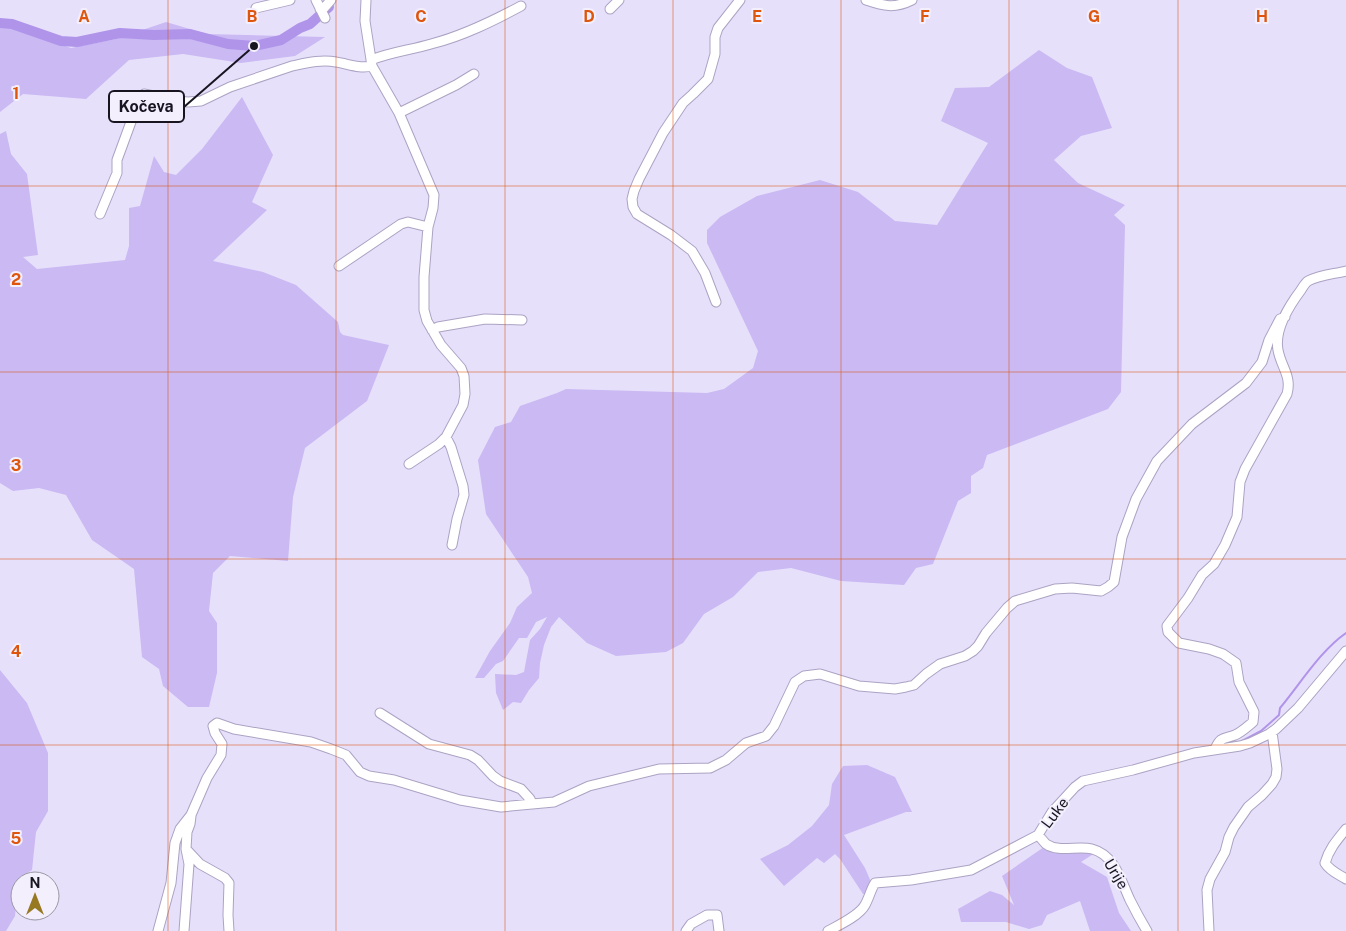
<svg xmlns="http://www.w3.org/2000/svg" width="1346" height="931" viewBox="0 0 1346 931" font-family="'Public Sans',sans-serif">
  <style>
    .green { fill: #cab9f3 }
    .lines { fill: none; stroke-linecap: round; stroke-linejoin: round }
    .stream { stroke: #b094ea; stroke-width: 2 }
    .river { stroke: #b094ea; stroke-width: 10 }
    .minor-casing { stroke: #aca3c3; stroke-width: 11 }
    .minor { stroke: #fff; stroke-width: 9 }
    .grid { fill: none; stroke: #de560d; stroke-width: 1; stroke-opacity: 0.55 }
    .labels { text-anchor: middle; stroke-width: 4; stroke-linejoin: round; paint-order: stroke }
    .street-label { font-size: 15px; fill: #181521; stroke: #f3effd }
    .grid-label { font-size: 16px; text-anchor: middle; font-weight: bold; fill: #de560d; stroke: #f3effd; stroke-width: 4; stroke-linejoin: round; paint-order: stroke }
    .leader { fill: none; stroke: #181521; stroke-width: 2 }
    .callout-dot { fill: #181521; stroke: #f3effd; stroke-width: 2 }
    .callout { fill: #f3effd; stroke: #181521; stroke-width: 2 }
    .callout-label { font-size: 16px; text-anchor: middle; font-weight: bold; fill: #181521 }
  </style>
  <rect width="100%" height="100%" fill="#e7e0fb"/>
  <!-- green -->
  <path class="green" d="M166,22L207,34L325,37L295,56L241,63L183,54L129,60L86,99L23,94L0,112V25L28,32L71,48L116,39Z
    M1039,50L1067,68L1092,77L1112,128L1081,136L1054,160L1078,183L1125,205L1114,215L1125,225L1121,392L1108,409L987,455L983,468L971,476V493L958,501L933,564L916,568L904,585L841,581L791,568L758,572L733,597L704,614L683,643L666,652L616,656L587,643L559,617L551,627L544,645L540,663L539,678L529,690L521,703L513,702L503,710L496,693L495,674L516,675L524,672L530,640L540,629L547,617L536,622L527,638H519L503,661L496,664L484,678H475L490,651L510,623L517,607L532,593L528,577L486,514L478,460L495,427L511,422L520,406L557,393L566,389L707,393L724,389L753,368L758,351L707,243V230L720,217L757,196L820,180L858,192L895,221L937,225L988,143L941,121L955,88L989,87Z
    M242,97L273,155L252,202L267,210L213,261L263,272L296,285L338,322L340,332L343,335L389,345L367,401L305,448L293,497L288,561L230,556L213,573L209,611L217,623V673L209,707H188L163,686L159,669L142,657L134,569L92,540L66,495L39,488L13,491L0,483V134L6,131L11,154L27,174L38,255L23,257L37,269L125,260L129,246V208L140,206L154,156L164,172L176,175L202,149Z
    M0,670L27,703L48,753V811L36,832L32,870L19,878L15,916L6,931H0Z
    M867,765L895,777L912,812H906L844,835L865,868L871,882L867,894H863L840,859L835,854L824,863L817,858L784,886L760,859L788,845L812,826L829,805L832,784L843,766Z
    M1047,845L1098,851L1081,862L1107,877L1119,913L1131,931H1090L1080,901L1047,915L1042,925L1029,929L1006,922H961L958,909L990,891L1002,895L1014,905L1002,876Z"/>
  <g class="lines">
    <!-- stream -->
    <path class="stream" d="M1242,741L1261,731L1279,715L1280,708C1300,684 1321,650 1346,633"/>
    <!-- river -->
    <path class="river" d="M0,23L12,24L61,41L77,42L120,33L154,35L190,34L228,44L254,46L281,40L300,28L310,24L329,7"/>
    <defs>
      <path id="minor" d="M316,0L325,18
        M366,0L365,21L372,66L399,113L434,195L433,208L428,227L424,277V310L427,321L441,345L461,368L464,376L465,394L463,405L446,437L439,444L409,464
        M866,0C884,6 894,9 912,0
        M256,8L290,0
        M320,9L324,8L331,0
        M610,9L619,0
        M371,60C391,52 411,50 431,44C463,36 493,21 521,6
        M399,113L456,85L474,74
        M100,214L117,173V160L139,100L144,94L177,101L188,102L201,101L230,87L292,66C306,63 321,59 336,62C349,64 359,69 372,66
        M339,266L401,224L408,222L428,227
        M716,302L705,273L692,251L671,235L637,214L633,207L632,199L634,191L639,179L663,133L683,103L693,94L708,79L715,54V37L718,28L740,0
        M432,330L438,327L485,319L522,320
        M446,437L451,447L463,486L464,495L457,519L452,545
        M380,713L429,744L470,755L478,760L493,776L500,781L521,789L530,799L532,804
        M1215,749C1221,736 1224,739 1235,735C1242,732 1248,726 1253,722L1254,712L1239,682L1236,663L1223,654L1209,649L1179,643L1168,632L1167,626L1188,598L1202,575L1214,564L1225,545L1237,517L1240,482L1245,469L1287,394C1292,376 1281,367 1278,350C1274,329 1289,306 1301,290C1303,287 1305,283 1308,281C1319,275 1334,274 1346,271
        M191,816L190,824L187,832L186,849L200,864L225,878L229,883L228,915L229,931
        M1346,829C1337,840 1329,849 1325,863C1330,871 1338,874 1346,879
        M1038,835C1041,838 1043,841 1046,844C1059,853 1078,845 1092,849C1115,855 1121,881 1130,900C1135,910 1141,921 1147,931
        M158,931L171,883L175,843L180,829L191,815L207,778L221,755L222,744L215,733L213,726L217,723L234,729L311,742L331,749L346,755L360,772L369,776L394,780L460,800L501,807L554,802L589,786L659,769L710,768L726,760L746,743L766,736L774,726L795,682L804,676L820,674L859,686L895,689L906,687L914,685L926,674L940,664L965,656L973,651L978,646L986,633L1007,608L1015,601L1055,589L1072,588L1101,591L1108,587L1114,582L1122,537L1136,499L1157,461L1192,424L1246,383L1262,362L1269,340L1280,319L1285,317
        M184,931L189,864L186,849
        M686,931L691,924L707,915H717L719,931
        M828,931C839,925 859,916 865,905C869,898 871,889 875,883L911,880L971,870L994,858L1038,835L1052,812L1075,787L1083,781L1133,770L1194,753L1240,746L1250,743L1269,734L1276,729L1298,708L1346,651
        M1209,931L1207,890L1210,879L1225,852L1229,837L1234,827L1248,807L1262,795L1272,784L1276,777L1277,769L1272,732"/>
    </defs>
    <!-- minor casing -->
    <use href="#minor" class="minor-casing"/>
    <!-- minor -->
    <use href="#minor" class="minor"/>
  </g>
  <!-- grid -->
  <path class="grid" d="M168,0V931M336,0V931M505,0V931M673,0V931M841,0V931M1009,0V931M1178,0V931M0,186H1346M0,372H1346M0,559H1346M0,745H1346"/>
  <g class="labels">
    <!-- street labels -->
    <g class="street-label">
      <text transform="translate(1055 813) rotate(-53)" y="5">Luke</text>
      <text transform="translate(1116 874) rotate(59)" y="5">Urije</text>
    </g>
  </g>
  <g class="grid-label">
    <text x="84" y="22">A</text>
    <text x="252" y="22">B</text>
    <text x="421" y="22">C</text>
    <text x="589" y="22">D</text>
    <text x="757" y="22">E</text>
    <text x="925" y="22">F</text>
    <text x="1094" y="22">G</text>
    <text x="1262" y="22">H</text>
    <text x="16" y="99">1</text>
    <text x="16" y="285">2</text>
    <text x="16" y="471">3</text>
    <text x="16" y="657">4</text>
    <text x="16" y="844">5</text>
  </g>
  <!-- callouts -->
  <path class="leader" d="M254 46L184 107"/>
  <circle class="callout-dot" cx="254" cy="46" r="5"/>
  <rect class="callout" x="109" y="91" width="75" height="31" rx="5"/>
  <g class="callout-label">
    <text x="146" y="112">Kočeva</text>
  </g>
  <!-- north arrow -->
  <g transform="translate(35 896)"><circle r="24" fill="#f3effd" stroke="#9b98a5"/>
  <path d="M0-4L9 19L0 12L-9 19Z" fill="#977921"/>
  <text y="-8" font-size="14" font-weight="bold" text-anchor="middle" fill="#181521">N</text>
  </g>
</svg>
